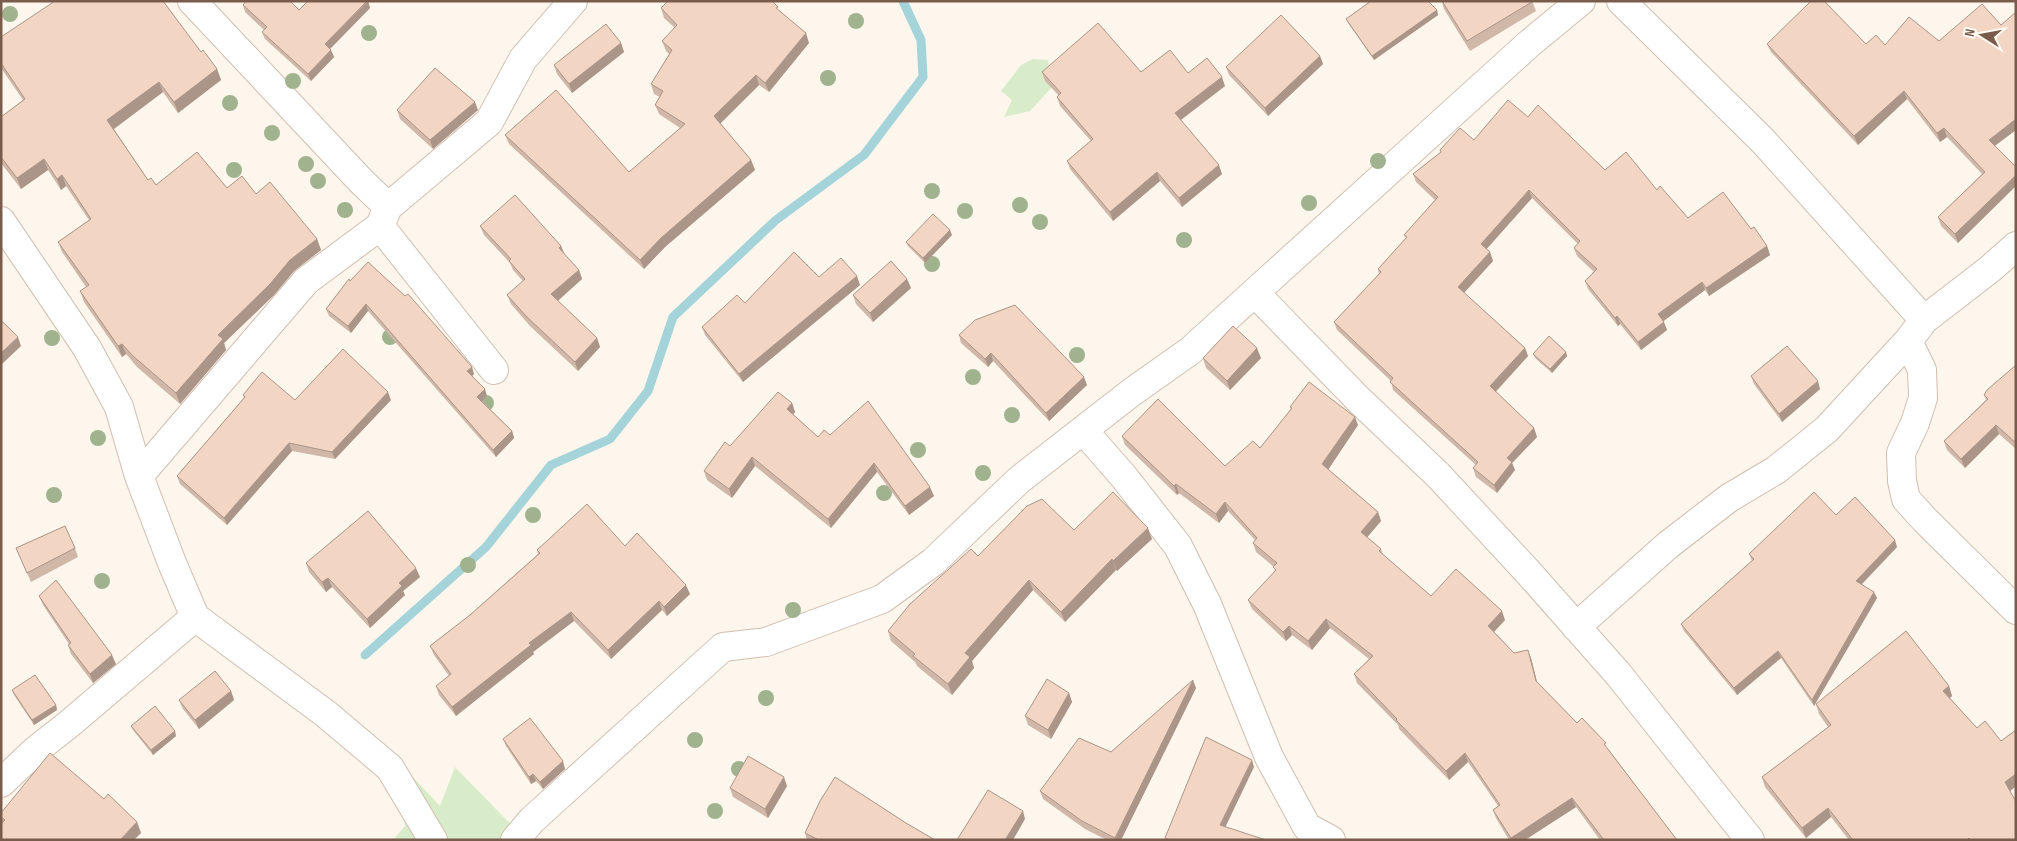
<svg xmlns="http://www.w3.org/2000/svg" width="2017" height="841" viewBox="0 0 2017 841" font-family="'Sofia Sans Condensed',sans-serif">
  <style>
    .green { fill: #d8ecc9 }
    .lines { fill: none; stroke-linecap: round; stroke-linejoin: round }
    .stream { stroke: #a5d3da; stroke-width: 9 }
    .street-casing { stroke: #d1beb0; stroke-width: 30 }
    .street { stroke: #fff; stroke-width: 28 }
    .tree { fill: #a0b28e }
    .wall { fill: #d1b7a8 }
    .shaded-wall { fill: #aa9588 }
    .building { fill: #f3d5c3; stroke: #aa9588 }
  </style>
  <rect width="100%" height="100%" fill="#fdf6ec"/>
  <!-- green -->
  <path class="green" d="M1033,59L1048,60L1052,87L1030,111L1004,117L1012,100L1001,91L1021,65Z
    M455,767L526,840H393L405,826L399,794L411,775L440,806Z"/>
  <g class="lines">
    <!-- stream -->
    <path class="stream" d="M365,655L486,547L551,465L610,439L648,391L673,317L776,220L864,155L923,77L921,40L903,1"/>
    <defs>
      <path id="street" d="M192,1L361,181L388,207
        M1621,1L1763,141L1924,320
        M1,221L87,348L119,407L139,476L172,563L195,617L326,714L390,768L433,840
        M380,226L494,370
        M1255,293L1359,400L1438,475L1528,572L1619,675L1750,840
        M1908,341L1922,370L1923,398L1915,423L1901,453L1902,481L1906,499L1925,520L2016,610
        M1083,430L1124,477L1178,546L1207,604L1269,757L1307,827L1331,840
        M139,476L306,281L380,226L388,207L489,122L523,59L573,1
        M1576,627L1668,545L1729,498L1776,470L1827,429L1908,341L1924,320L1990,269L2016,246
        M1,783L36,750L69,724L195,617
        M515,840L532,820L723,647L766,642L882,599L933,562L1019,480L1132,392L1190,351L1530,43L1581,1"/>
    </defs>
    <!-- street casing -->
    <use href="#street" class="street-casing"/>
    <!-- street -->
    <use href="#street" class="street"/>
  </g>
  <!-- trees -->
  <g class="tree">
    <circle cx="10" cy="14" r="8"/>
    <circle cx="856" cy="21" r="8"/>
    <circle cx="369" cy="33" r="8"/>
    <circle cx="828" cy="78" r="8"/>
    <circle cx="293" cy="81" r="8"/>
    <circle cx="230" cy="103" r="8"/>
    <circle cx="272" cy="133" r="8"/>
    <circle cx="1378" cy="161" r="8"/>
    <circle cx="306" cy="164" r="8"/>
    <circle cx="234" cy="170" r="8"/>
    <circle cx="318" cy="181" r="8"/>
    <circle cx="932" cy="191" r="8"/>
    <circle cx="1309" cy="203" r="8"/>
    <circle cx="1020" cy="205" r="8"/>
    <circle cx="345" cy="210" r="8"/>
    <circle cx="965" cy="211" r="8"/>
    <circle cx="1040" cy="222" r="8"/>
    <circle cx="1184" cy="240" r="8"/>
    <circle cx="932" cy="264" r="8"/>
    <circle cx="390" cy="337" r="8"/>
    <circle cx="52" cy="338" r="8"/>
    <circle cx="1077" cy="355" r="8"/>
    <circle cx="973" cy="377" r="8"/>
    <circle cx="486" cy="403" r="8"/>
    <circle cx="1012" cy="415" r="8"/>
    <circle cx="98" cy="438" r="8"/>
    <circle cx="918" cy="450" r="8"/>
    <circle cx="983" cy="473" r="8"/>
    <circle cx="884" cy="493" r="8"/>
    <circle cx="54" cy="495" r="8"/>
    <circle cx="533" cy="515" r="8"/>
    <circle cx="468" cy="565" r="8"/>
    <circle cx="102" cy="581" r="8"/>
    <circle cx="793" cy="610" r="8"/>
    <circle cx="766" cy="698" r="8"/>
    <circle cx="695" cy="740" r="8"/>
    <circle cx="739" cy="769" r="8"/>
    <circle cx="715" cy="811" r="8"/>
  </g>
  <!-- wall -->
  <path class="wall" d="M368,1L370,8L330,49L334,57L311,81L265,39L262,32L264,30L245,12L243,5L299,10Z
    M1442,1H1532L1536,11L1470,51L1444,9Z
    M661,8L779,11L809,43L769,92L759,85L720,123L751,160L755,170L665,247L644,269L509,144L505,135L629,172L680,128L659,114L655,105L660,97L654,94L651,84L669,54L666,51L662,41L675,28L664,18Z
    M1437,10L1438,15L1374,60L1348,23L1346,19Z
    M1,37L201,52L217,69L221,80L178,113L163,92L114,129L148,180L156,185L227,188L256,194L317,239L321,250L294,271L274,295L224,343L226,350L180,404L137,367L126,354L122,357L84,302L80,291L86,287L62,252L58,242L89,220L66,186L61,190L48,170L21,189L1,163V117L23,100L1,68Z
    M621,43L624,52L572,93L557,74L554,65Z
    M1767,44H1866L1885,45L1995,146L1958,243L1941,226L1938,217L1982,174L1947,137L1940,142L1907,99L1858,145L1771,52Z
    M1320,56L1323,64L1268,116L1229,75L1226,67Z
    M1042,72L1188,73L1225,86L1181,120L1222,174L1182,207L1160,181L1113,221L1070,169L1067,161L1091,141L1060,106L1057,97L1059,96L1045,81Z
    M397,110H478L433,149L400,119Z
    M1528,117L1605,170L1657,190L1688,218L1751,229L1767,246L1770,255L1709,296L1705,290L1663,321L1667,330L1641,350L1620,324L1618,326L1588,289L1585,281L1594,272L1577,256L1574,248L1578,244L1532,198L1486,249L1490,252L1493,261L1464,293L1525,348L1528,356L1496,392L1534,428L1537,437L1512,463L1515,470L1497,493L1476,477L1473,468L1476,465L1393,390L1391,381L1337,330L1334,322L1379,274L1378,269L1406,238L1404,235L1435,200L1416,182L1413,174L1441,152L1440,150L1474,140Z
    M480,226L561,246L564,254L579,270L582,279L558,301L597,338L600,347L578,371L530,326L511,304L507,295L523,281L513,270L510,263L484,235Z
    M952,235L925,263L908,246L906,242Z
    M819,277L860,285L743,382L705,335L702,327L745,303Z
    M907,279L911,288L873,322L856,304L853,295Z
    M350,281L474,374L472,376L487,396L482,401L512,431L514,438L496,457L368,311L351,333L329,316L326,309Z
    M959,335L1087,385L1049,421L993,361L988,367L961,343Z
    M1566,352L1567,356L1552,373L1535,358L1533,354Z
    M1203,358H1261L1230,390L1206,368Z
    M2016,365V449L1999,434L1965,468L1947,450L1944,441L1986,400L1984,395Z
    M1751,376L1820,389L1782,422L1754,384Z
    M243,395L295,400H391L335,459L292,451L227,525L180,484L177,476L244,398Z
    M792,403L795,412L793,414L818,437L830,435L934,496L909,515L877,472L831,528L755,466L732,498L707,480L704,471L730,446Z
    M1290,407L1358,425L1328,469L1378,512L1381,521L1367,537L1381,549L1383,555L1431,596L1505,620L1494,632L1514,653L1531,658L1537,682L1577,723L1609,750L1677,840H1600L1576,807L1525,840H1509L1496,818L1493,810L1498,806L1468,762L1449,780L1399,729L1398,725L1357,683L1354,674L1369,659L1330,628L1312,650L1292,635L1286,641L1252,609L1248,600L1275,572L1274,567L1256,552L1253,543L1255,540L1228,511L1219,523L1179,493L1177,495L1125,445L1122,436L1225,466L1260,448L1291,409Z
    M1836,515L1897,547L1862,584L1877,598L1814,706L1781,658L1737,695L1684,631L1681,624L1752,561L1749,554Z
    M1074,530L1152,539L1117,571L1116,570L1065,622L1033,590L972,661L974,668L952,695L917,666L915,662L891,641L888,631Z
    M625,546L690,594L667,616L662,610L611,659L574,621L533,652L534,654L456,716L439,695L436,686L449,676L434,655L430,646L470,615L538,554L537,550Z
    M16,548H75L78,557L31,582Z
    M306,563L420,577L403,591L405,595L370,628L332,587L326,592L309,572Z
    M39,596L116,664L93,683L71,654L68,645L69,644L43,605Z
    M1949,686L1952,696L1950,698L1977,728L2001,741L2016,730V786L2010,791L2016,840H1849L1831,817L1806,838L1765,787L1762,777L1828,727L1819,714L1816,704Z
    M1196,688L1121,840H1107L1085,829L1043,799L1040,791L1111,752Z
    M12,690L56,705L57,710L34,725L14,695Z
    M231,691L234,700L199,729L183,709L179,700Z
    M1069,693L1072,702L1051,739L1028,725L1025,716Z
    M131,726L176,736L153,755L133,730Z
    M503,739L565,769L543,789L536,781L531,784L506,746Z
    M787,786L768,818L733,797L730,788Z
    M104,799L137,822L141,833L2,823L1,821V813Z
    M906,823L935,840H807L805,833Z"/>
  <!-- shaded-wall -->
  <path class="shaded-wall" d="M368,1L370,8L328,51L325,44Z
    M1437,10L1438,15L1374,60L1372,56Z
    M806,33L809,43L769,92L765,83Z
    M621,43L624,52L572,93L569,84Z
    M331,50L334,57L311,81L308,74Z
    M1320,56L1323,64L1268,116L1265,108Z
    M217,69L221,80L178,113L174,102Z
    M756,75L759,85L718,126L714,116Z
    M1222,77L1225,86L1178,122L1175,113Z
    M159,82L163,92L111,131L107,120Z
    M1904,91L1907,99L1858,145L1854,136Z
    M475,102L478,110L433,149L430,140Z
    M2016,119V130L1992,148L1989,140Z
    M1944,128L1947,137L1940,142L1937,133Z
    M44,159L48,170L21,189L17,178Z
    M751,160L755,170L665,247L644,269L640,260L661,238Z
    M1219,165L1222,174L1182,207L1179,198Z
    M1157,172L1160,181L1113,221L1110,212Z
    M62,175L66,186L61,190L57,179Z
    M2016,175V186L1958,243L1955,234Z
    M1529,190L1532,198L1484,252L1481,244Z
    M950,230L952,235L925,263L923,258Z
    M317,239L321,250L294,271L274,295L224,343L226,350L180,404L176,393L218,335L290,260Z
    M561,246L565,255L559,248Z
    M1767,246L1770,255L1709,296L1706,288Z
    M1490,252L1493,261L1461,296L1458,287Z
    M579,270L582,279L555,303L551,294Z
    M857,276L860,285L743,382L739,374Z
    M907,279L911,288L873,322L870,313Z
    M1702,282L1705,290L1661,323L1658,314Z
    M366,304L368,311L351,333L348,326Z
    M1617,316L1620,324L1618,326L1615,318Z
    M1664,322L1667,330L1641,350L1638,342Z
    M18,337L21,346L1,365V353Z
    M597,338L600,347L578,371L575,362Z
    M122,344L126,354L122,357L118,346Z
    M1257,348L1261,358L1230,390L1227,381Z
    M1525,348L1528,356L1493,394L1490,386Z
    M1566,352L1567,356L1552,373L1550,369Z
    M991,353L993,361L988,367L985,359Z
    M472,367L474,374L470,378L467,371Z
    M1084,377L1087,385L1049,421L1046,413Z
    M1818,381L1820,389L1782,422L1779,414Z
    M485,389L487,396L479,404L477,397Z
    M388,392L391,400L335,459L332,452Z
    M792,403L795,412L790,418L787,409Z
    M1355,417L1358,425L1326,473L1322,464Z
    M1996,425L1999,434L1965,468L1961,459Z
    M1534,428L1537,437L1512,463L1515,470L1497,493L1494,485L1507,458Z
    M512,431L514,438L496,457L493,450Z
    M289,443L292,451L227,525L224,518Z
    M752,457L755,466L732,498L729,489Z
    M874,463L877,472L831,528L828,519Z
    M1176,484L1179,493L1177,495L1174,486Z
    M930,487L934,496L909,515L905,506Z
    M1225,502L1228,511L1219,523L1216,514Z
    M1378,512L1381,521L1364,541L1361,532Z
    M1148,528L1152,539L1117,571L1113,561Z
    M1895,540L1897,547L1859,587L1856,581Z
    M1112,559L1116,570L1065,622L1061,612Z
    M416,568L420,577L403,591L405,595L370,628L367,619L399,583Z
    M328,578L332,587L326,592L322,582Z
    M1029,580L1033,590L972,661L974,668L952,695L948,684L965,653Z
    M686,585L690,594L667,616L664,607Z
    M1874,592L1877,598L1814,706L1812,700Z
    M659,601L662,610L611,659L608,650Z
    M1502,611L1505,620L1492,634L1488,626Z
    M571,612L574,621L533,652L534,654L456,716L452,707L529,643Z
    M1326,619L1330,628L1312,650L1308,641Z
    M1289,626L1292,635L1286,641L1283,632Z
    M1528,650L1531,658L1539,690L1536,681Z
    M1778,651L1781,658L1737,695L1734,688Z
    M112,655L116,664L93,683L90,674Z
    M1193,680L1196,688L1121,840H1116L1115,838Z
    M1949,686L1952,696L1947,700L1943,691Z
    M231,691L234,700L199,729L195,720Z
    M1069,693L1072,702L1051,739L1048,730Z
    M56,705L57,710L34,725L32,720Z
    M175,731L176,736L153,755L151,750Z
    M1465,753L1468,762L1449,780L1446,771Z
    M1252,760L1254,767L1223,832L1220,825Z
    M563,761L565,769L543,789L540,782Z
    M533,774L536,781L531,784L529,777Z
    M2016,774V786L2009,792L2005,782Z
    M784,777L787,786L768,818L765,809Z
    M1572,798L1576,807L1525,840H1511V838Z
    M1828,808L1831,817L1806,838L1802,828Z
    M1023,811L1025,819L1013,840H1005Z
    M137,822L141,833L134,840H120Z"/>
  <!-- building -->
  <path class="building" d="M55,1H163L201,52L203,50L217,69L174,102L159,82L107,120L148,180L151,178L156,185L197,152L227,188L242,176L256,194L270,182L317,239L290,260L270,284L218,335L223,339L176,393L133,356L122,344L118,346L80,291L89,285L58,242L91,219L62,175L57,179L44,159L17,178L1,157V117L25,99L1,63V37Z
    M246,1H290L299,10L308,1H367L325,44L331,50L308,74L262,32L267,27L243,5Z
    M668,1H772L778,7L776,8L806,33L765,83L756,75L714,116L751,160L661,238L640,260L505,135L556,90L629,172L685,124L655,105L663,91L651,84L672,50L662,41L677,25L661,8Z
    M1371,1H1428L1437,10L1372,56L1346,19Z
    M1442,1H1532V2L1467,41Z
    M1811,1H1824L1866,44L1876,35L1885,45L1909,17L1939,41L1982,4L2001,25L2016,12V119L1989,140L2016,167V175L1955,234L1938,217L1985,172L1944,128L1937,133L1904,91L1854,136L1767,44Z
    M1281,15L1320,56L1265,108L1226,67Z
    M1098,23L1141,72L1170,50L1188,73L1207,58L1222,77L1175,113L1219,165L1179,198L1157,172L1110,212L1067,161L1093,139L1057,97L1061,93L1042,72Z
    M606,24L621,43L569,84L554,65Z
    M435,68L475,102L430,140L397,110Z
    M1508,100L1528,117L1538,105L1605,170L1626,152L1657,190L1660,186L1688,218L1723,192L1751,229L1754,227L1767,246L1706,288L1702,282L1658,314L1664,322L1638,342L1617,316L1615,318L1585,281L1597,269L1574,248L1580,241L1529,190L1481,244L1490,252L1458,287L1525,348L1490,386L1534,428L1507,458L1512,462L1494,485L1473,468L1478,462L1390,382L1393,378L1334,322L1381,272L1378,269L1407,237L1404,235L1438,197L1413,174L1441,152L1440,150L1460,128L1474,140Z
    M515,195L561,246L559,248L579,270L551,294L597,338L575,362L527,317L507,295L525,279L509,261L511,259L480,226Z
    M933,214L950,230L923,258L906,242Z
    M794,252L819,277L841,258L857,276L739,374L702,327L737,295L745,303Z
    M891,261L907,279L870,313L853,295Z
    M368,262L405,296L408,294L472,367L467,371L485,389L477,397L512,431L493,450L366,304L348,326L326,309L349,279L350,281Z
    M1015,305L1084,377L1046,413L991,353L985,359L959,335L975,320Z
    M1,320L18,337L1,353Z
    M1233,326L1257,348L1227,381L1203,358Z
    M1549,336L1566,352L1550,369L1533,354Z
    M1787,346L1818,381L1779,414L1751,376Z
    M343,349L388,392L332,452L289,443L224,518L177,476L245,397L243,395L262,372L295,400Z
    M2016,365V443L1996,425L1961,459L1944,441L1988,399L1984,395L1987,390Z
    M1309,382L1355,417L1322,464L1378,512L1361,532L1381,549L1379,551L1431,596L1456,569L1502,611L1488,626L1514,653L1528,650L1536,681L1577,723L1582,718L1606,743L1604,744L1677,840H1604L1572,798L1511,838L1493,810L1500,805L1465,753L1446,771L1396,720L1397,719L1354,674L1373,656L1326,619L1308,641L1289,626L1283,632L1248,600L1276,570L1273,567L1277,563L1253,543L1257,538L1225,502L1216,514L1176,484L1174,486L1122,436L1158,399L1225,466L1253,441L1260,448L1292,408L1290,407Z
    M778,392L792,403L787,409L818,437L824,430L830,435L868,401L930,487L905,506L874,463L828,519L752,457L729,489L704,471L725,442L730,446Z
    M1113,492L1148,528L1113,561L1112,559L1061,612L1029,580L965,653L970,657L948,684L913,656L915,654L888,631L910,604L971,549L978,556L1027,506L1042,499L1074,530Z
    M1814,492L1836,515L1855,497L1895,540L1856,581L1874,592L1812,700L1778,651L1734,688L1681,624L1754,559L1749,554Z
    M587,504L625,546L637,533L686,585L664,607L659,601L608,650L571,612L529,643L531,645L452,707L436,686L451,674L430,646L470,615L540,553L537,550Z
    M368,511L416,568L399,583L402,586L367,619L328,578L322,582L306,563Z
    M65,526L75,548L27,573L16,548Z
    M56,580L112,655L90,674L68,645L71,643L39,596Z
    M1906,631L1949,686L1943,691L1977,728L1985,721L2001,741L2016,730V774L2005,782L2016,802V840H1970L1969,838L1967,840H1853L1828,808L1802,828L1762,777L1831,725L1816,704Z
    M215,671L231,691L195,720L179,700Z
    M35,675L56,705L32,720L12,690Z
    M1047,679L1069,693L1048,730L1025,716Z
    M1193,680L1115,838L1082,821L1040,791L1079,738L1111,752Z
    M155,706L175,731L151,750L131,726Z
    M530,718L563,761L540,782L533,774L529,777L503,739Z
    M1206,737L1252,760L1220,825L1266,840H1170L1165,838Z
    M50,753L104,799L108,794L137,822L120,840H1V824L5,820L1,817V813Z
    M748,756L784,777L765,809L730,788Z
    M835,777L906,823L935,840H819L805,833L820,801Z
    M988,790L1023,811L1005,840H957Z"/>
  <!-- border -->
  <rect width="2017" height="841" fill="none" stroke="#7a5c4d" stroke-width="5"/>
  <!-- north arrow -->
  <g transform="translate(1982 35) rotate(281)" stroke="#fffaf3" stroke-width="4" paint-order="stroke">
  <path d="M0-4L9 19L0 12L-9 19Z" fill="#7a5c4d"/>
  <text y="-8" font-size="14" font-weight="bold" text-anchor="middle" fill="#7a5c4d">N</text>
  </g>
</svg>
